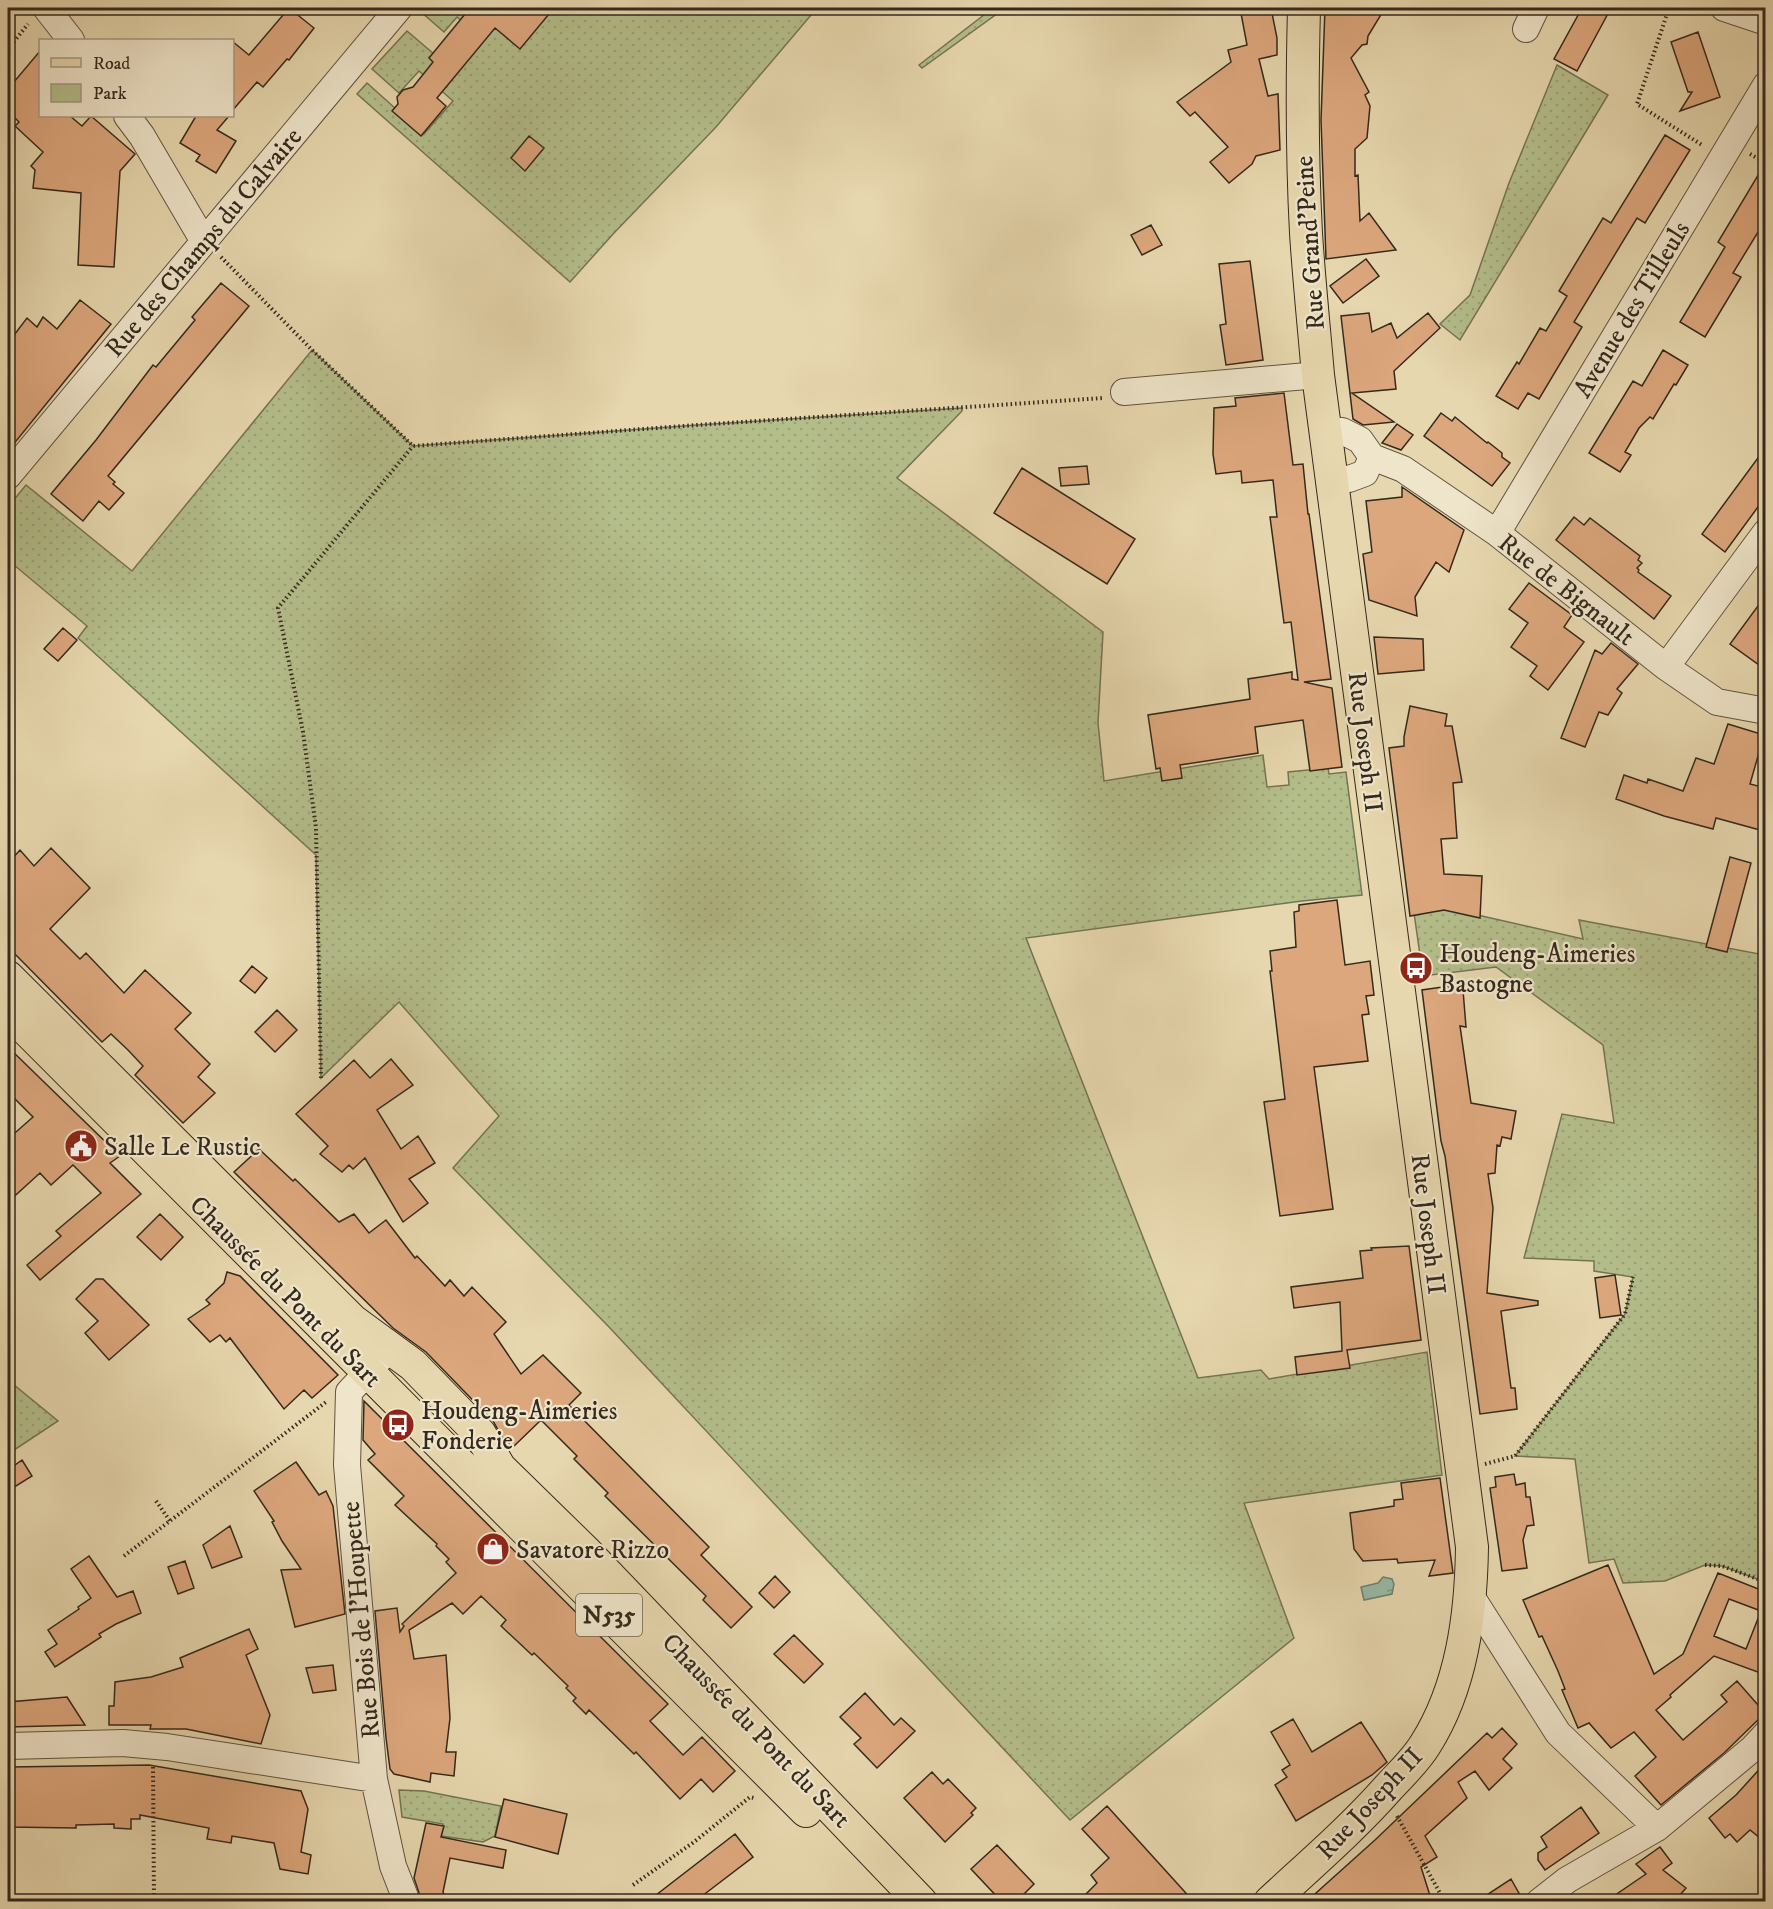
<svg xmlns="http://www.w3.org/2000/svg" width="1773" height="1909" viewBox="0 0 1773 1909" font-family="'IM FELL DW Pica',serif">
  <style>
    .green { fill: url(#green-dots); stroke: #747454; stroke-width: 1.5 }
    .water { fill: url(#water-ripples); stroke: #6f8070; stroke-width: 1.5 }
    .building { fill: #dda77d; stroke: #34291d; stroke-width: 1.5; fill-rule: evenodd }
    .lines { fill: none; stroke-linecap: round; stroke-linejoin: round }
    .minor-casing { stroke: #615441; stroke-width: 28 }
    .major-casing { stroke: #34291d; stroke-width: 34 }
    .path { stroke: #34291d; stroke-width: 4; stroke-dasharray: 1.5 3; stroke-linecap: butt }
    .minor { stroke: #efe5ca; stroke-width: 26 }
    .major { stroke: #e7d7ae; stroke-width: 32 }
    .labels { text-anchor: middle; stroke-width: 4.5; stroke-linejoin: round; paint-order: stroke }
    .shield { fill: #efe5ca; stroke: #6c6151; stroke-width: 1.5 }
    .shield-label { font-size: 24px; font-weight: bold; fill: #34291d }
    .street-label { font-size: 26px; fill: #34291d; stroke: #efe5ca }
    .poi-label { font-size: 26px; fill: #34291d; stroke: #efe5ca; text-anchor: start }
  </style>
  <defs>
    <pattern id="green-dots" width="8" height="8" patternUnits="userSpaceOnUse" patternTransform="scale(1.5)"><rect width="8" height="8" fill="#b4be8b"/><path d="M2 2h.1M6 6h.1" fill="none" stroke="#9ba378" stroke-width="1.8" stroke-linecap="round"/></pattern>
    <pattern id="water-ripples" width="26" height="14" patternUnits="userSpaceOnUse" patternTransform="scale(1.5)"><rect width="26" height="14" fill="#97baa7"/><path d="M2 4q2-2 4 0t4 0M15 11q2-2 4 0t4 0" fill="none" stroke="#7c9787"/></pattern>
  </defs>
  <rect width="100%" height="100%" fill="#e7d7ae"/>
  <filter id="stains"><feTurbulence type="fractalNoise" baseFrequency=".00333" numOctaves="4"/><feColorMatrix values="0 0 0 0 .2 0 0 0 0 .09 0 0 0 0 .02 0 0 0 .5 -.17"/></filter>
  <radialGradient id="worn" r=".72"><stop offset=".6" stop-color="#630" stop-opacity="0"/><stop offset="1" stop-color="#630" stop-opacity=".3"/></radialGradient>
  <!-- green -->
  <path class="green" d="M425,8H479L523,44L551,10L547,8H817L716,127L614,233L570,282L357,94L367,83L424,134L453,101L419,71L399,93L372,69L407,31L455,72L482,39L457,17L444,32L421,12Z
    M993,8H1005L922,68L919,65Z
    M1557,65L1608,95L1460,340L1440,324L1470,295L1509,183Z
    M312,350L413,446L697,425L962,408V411L897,478L1103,632L1098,723L1104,781L1263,755L1267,787L1289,785L1288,772L1328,768L1329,774L1346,772L1362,895L1302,901L1026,938L1198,1378L1261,1370L1269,1379L1427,1352L1442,1475L1244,1503L1294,1638L1070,1820L609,1327L453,1168L499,1116L399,1002L321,1078L316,855L78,638L87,626L8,560V507L26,485L132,571Z
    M1446,910L1482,916L1583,939L1579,920L1765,955V1582L1722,1566L1705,1565L1665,1581L1623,1583L1614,1559L1589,1563L1575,1459L1515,1456L1625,1314L1633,1277L1594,1271V1261L1524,1258L1562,1114L1614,1123L1603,1045L1496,967L1423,976L1414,913Z
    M8,1380L58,1421L8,1454Z
    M399,1790L424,1791L501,1806L495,1836L483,1842L441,1836L443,1824L402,1817Z"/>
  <!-- water -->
  <path class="water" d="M1383,1577L1392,1579L1394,1584L1392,1594L1364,1600L1361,1587L1378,1583Z"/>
  <!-- building -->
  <path class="building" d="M289,8L314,28L289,60L287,59L263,87L257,82L232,111V41L249,55Z
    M470,8H554L520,49L495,28L437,98L446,106L421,136L392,111L398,104L397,97L403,90L413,87L433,62L429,58Z
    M1240,8H1271L1277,38V55L1259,59L1268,96L1278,94L1280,150L1256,156L1252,164L1229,183L1210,162L1228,147L1195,112L1190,116L1177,102L1231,62L1228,50L1247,45Z
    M1325,8H1385L1368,36L1367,44L1362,45L1351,58L1369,92L1365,95L1370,106L1367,138L1355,149V176L1358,175L1360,221L1369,213L1396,250L1326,259L1321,120Z
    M1582,8H1611L1577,71L1554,59Z
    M1698,32L1720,97L1680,111L1692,92H1688L1671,42Z
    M40,51V116H70L82,126L91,116L135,154L120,171L114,267L78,265L81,193L33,188L35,170L31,166L43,152L15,126L19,122L8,111V89Z
    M196,116H229L217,130L236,141L216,173L196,161L200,155L180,143Z
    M1665,135L1690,150L1645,223L1637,218L1574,322L1582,327L1539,399L1528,393L1518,409L1496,396L1517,362L1519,364L1540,328L1546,331L1567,296L1559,291L1603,218L1611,223Z
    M529,136L544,148L525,171L511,158Z
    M1766,162V219L1733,273L1741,277L1705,337L1680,322L1725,247L1718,242Z
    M1151,225L1162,245L1142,255L1131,235Z
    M1366,259L1379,276L1343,303L1330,286Z
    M1250,261L1263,360L1226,365L1220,325L1226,324L1219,264Z
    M221,283L249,306L108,476L115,482L113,484L124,493L109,510L99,501L83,521L51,494L96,440L153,365L156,367L195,320L192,317Z
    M80,300L111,324L8,451V343L27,318L37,327L43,317L57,329Z
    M1369,313L1372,332L1391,323L1397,338L1428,313L1440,328L1394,371L1396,389L1352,393L1394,422L1363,425L1353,419L1341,316Z
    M1663,350L1688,365L1676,385L1674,384L1653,419L1650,417L1639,428L1625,452L1631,455L1620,472L1589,453L1633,381L1642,386Z
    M1284,393L1293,465L1303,464L1308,514H1309L1331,679L1304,682L1332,688L1342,767L1310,771L1303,720L1255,727L1258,753L1180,765L1182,778L1162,781L1160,768L1156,769L1148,715L1250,699L1248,679L1292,672V679L1298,680L1291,622L1284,623L1270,517H1277L1273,480L1242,483L1241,471L1216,474L1213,454L1214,408L1236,406L1235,398Z
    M1441,413L1452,421L1455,417L1487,443L1488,442L1502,453V457L1510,463L1492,486L1424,436Z
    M1397,424L1413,435L1401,450L1382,443Z
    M1766,447V496L1725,552L1702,534Z
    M1087,466L1089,484L1061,486L1059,468Z
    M1022,468L1135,539L1107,584L994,513Z
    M1402,487L1464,530L1449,572L1436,562L1415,597L1417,616L1369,600L1363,554L1372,552L1366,501L1402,497Z
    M1574,517L1584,525L1590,518L1640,556L1638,560L1642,563L1637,568L1639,570L1638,572L1671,596L1654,619L1556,540Z
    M1529,583L1572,615L1564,627L1584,642L1548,690L1530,676L1537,666L1511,647L1528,623L1509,609Z
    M1766,595V670L1730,644Z
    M63,628L77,640L58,661L44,649Z
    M1374,637L1423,639L1424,670L1378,674Z
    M1611,643L1638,664L1617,689L1622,693L1608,715L1599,712L1585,747L1561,738L1595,650L1602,654Z
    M1410,706L1447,714L1445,726H1452L1462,782L1453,783L1457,838L1441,839L1444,874L1482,876L1480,918L1444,910L1410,916L1389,748L1404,746V737Z
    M1728,724L1764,735L1750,784L1766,788V810L1760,830L1716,818L1713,829L1664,816L1616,799L1624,775L1647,783L1648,779L1683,791L1696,758L1714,764Z
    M51,848L90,888L50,929L80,959L86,953L124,993L145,970L191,1013L175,1029L210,1064L198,1077L215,1093L183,1123L135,1075L143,1066L128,1050L111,1034L102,1042L8,947V863L20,850L34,866Z
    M1730,857L1751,863L1727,952L1706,947Z
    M1337,900L1345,965L1370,961L1374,995L1366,996L1369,1014L1362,1015L1368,1061L1314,1067L1333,1209L1280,1216L1264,1102L1285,1099L1270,971H1272L1270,951L1296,947L1294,912L1299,911V905Z
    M252,966L267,978L255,993L240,981Z
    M1449,986V992L1463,990L1466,1027L1460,1026L1471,1103L1516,1111L1511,1139L1502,1137L1500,1146L1497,1145L1495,1173L1488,1174L1493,1208L1487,1293L1538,1301V1305L1501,1311L1511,1388H1515L1517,1409L1480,1414L1445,1156L1441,1141L1422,990Z
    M277,1010L297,1030L275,1052L255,1032Z
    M8,1047L120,1156L110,1163L141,1194L40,1280L27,1265L61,1236L56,1231L101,1193L73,1165L51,1185L40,1173L8,1202V1139L33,1117L8,1092Z
    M391,1059L413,1085L377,1110L401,1149L418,1136L435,1163L409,1179L428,1203L403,1222L365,1158L353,1169L349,1165L342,1172L320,1154L328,1146L296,1114L354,1060L370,1078Z
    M259,1149L293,1181L295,1179L339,1222L354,1214L369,1233L386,1220L415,1258L417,1256L445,1286L450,1280L464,1296L472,1287L506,1322L494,1334L521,1374L543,1355L581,1393L569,1405L709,1547L701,1555L752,1607L731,1628L703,1600L706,1596L605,1496L608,1493L574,1459L577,1456L541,1420L513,1447L502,1437L493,1421L426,1352L393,1328L234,1172Z
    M160,1214L183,1237L161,1260L137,1237Z
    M1409,1246L1421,1340L1347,1350L1350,1368L1297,1375L1295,1357L1342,1351L1340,1302L1294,1308L1291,1287L1363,1278L1360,1251L1372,1250L1371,1248Z
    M227,1272L240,1276L338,1375L312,1398L304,1390L284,1409L230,1338L226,1342L220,1335L210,1342L188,1319L210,1304L206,1300L224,1283Z
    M1615,1275L1621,1315L1600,1318L1595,1278Z
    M96,1279H103L149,1325L109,1360L85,1333L98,1321L76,1299Z
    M364,1401L668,1704L650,1721L683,1755L702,1737L735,1771L713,1792L701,1779L680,1799L636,1752L634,1754L589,1710L586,1714L573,1701L576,1698L566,1688L568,1686L534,1653L532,1655L501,1626L506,1620L481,1596L463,1614L452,1603L409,1630L414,1659L446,1655L450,1718L446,1752H456L454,1776L431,1773L430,1782L394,1774L390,1769L386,1738L375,1611L397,1608L400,1632L404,1626L402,1624L456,1573L446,1562L449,1559L436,1546L437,1544L395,1505L404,1496L368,1460L375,1454L363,1440Z
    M22,1460L32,1476L8,1491V1470Z
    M296,1462L319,1495L326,1491L333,1506L345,1614L295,1627L281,1570L301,1569L282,1541L272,1522L274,1521L254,1491Z
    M1514,1474L1516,1485L1525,1483L1526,1497H1530L1534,1525L1527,1526L1523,1540L1527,1568L1502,1571L1490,1488L1496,1487L1495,1477Z
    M1440,1478L1453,1573L1429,1576L1435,1560L1398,1563L1397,1559L1363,1561L1354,1549L1350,1513L1394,1506V1500L1403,1499L1401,1483Z
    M230,1526L242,1557L212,1568L203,1545Z
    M89,1556L117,1597L133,1591L141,1613L116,1624L99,1634L101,1637L55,1667L45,1652L57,1644L48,1630L79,1609L78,1607L91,1598L71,1569Z
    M185,1561L194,1588L178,1594L168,1567Z
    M1608,1565L1654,1674L1683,1654L1718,1573L1766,1592V1675L1714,1656L1670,1695L1671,1697L1656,1710L1683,1740L1727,1702L1721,1695L1737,1681L1765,1713L1724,1753L1661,1805L1635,1776L1656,1757L1634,1732L1611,1748L1589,1723L1578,1728L1562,1690L1565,1689L1558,1671L1542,1636L1539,1637L1523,1600ZM1729,1599L1761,1611L1746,1649L1714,1636Z
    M775,1576L790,1592L774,1608L759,1593Z
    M249,1629L258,1649L246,1655L270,1715L261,1744L186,1729H150L151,1725H109V1706H114L115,1682L151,1677L183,1667L180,1658Z
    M794,1635L823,1664L804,1683L774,1654Z
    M333,1665L336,1690L313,1693L306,1668Z
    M865,1693L894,1725L901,1718L915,1731L877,1768L854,1744L861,1738L840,1717Z
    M67,1697L85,1725L8,1727V1702Z
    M1293,1719L1312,1752L1361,1722L1387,1762L1372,1775L1296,1821L1275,1785L1287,1777L1282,1770L1290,1765L1271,1732Z
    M1502,1728L1517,1744L1503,1759L1512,1768L1489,1790L1475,1771L1458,1782L1467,1798L1425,1836L1437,1857L1421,1867L1432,1902H1306L1375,1840L1487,1733L1492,1738Z
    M1766,1762V1843L1750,1830L1737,1842L1730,1834L1725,1838L1709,1818L1736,1795Z
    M149,1765L301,1791L308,1809L301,1852L311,1855L308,1874L280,1869L274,1843L232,1836L231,1843L207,1839L209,1828L140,1815V1819H131V1829L114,1828V1824L76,1825V1828L8,1827V1767Z
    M932,1772L943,1784L948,1779L976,1808L971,1813L973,1815L945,1842L904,1798Z
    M504,1799L567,1814L558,1854L495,1837Z
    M1107,1806L1194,1902H1078L1097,1883L1091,1875L1109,1858L1082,1829Z
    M1581,1807L1599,1833L1545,1870L1538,1860V1853L1547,1847L1541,1837Z
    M426,1823L444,1826L441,1837L506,1850L503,1868L450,1858L443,1892L447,1902H422L414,1878Z
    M735,1834L753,1857L706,1893L694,1902H647Z
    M997,1845L1034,1884L1016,1902H1002L971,1869Z
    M1660,1847L1672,1863L1663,1870L1686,1888L1674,1902H1605L1646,1874L1636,1864Z
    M1511,1879L1520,1895L1511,1902H1476Z"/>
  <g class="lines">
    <defs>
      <path id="minor" d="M46,8L71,40
        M1724,8L1766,22
        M1526,29L1536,8
        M127,116L142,136L203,240
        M1124,392L1318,375
        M1325,430L1342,431L1360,440L1372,457L1403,469L1497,533L1666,667L1717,702L1766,711
        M8,476L399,8
        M1332,478L1349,479L1365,473L1372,457
        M1497,533L1766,85
        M1666,667L1766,532
        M389,1349L349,1392L347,1465L374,1779L393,1866L407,1902
        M1471,1596L1558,1733L1657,1828
        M8,1746L123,1743L167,1747L374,1779
        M1539,1902L1567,1880L1657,1828L1752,1749L1766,1734"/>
      <path id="major" d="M8,977L353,1321L413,1365L480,1434L500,1468L587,1553L921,1902
        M8,1011L806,1811
        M1270,1902C1311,1864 1353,1828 1389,1787C1401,1774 1415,1761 1425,1745C1462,1687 1471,1615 1472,1547L1318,375C1314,328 1309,280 1306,233C1302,158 1302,83 1304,8"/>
    </defs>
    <!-- minor casing -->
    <use href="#minor" class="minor-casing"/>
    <!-- major casing -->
    <use href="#major" class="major-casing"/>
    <!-- path -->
    <path class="path" d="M1669,8L1637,104L1702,145
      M8,49L28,24
      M1750,154L1766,163
      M221,257L312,350L413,446L697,425L1103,398
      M321,1078L316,828L303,732L278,608L413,446
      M1485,1464L1515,1456L1625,1314L1633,1277
      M156,1501L170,1521
      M124,1556L326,1402
      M1705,1565L1722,1566L1766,1582
      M153,1767L154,1902
      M1397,1816L1445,1902
      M633,1885L694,1842L750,1797L754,1798"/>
    <!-- minor -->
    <use href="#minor" class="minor"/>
    <!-- major -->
    <use href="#major" class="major"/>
  </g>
  <!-- icons -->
  <defs>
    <symbol id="bus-disc" viewBox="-11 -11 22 22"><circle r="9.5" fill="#8f2418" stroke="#efe5ca"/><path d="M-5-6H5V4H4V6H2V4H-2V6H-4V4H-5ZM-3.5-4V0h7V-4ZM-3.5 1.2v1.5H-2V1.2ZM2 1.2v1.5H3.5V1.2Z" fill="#fff"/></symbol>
    <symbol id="civic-disc" viewBox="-11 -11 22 22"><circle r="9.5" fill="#8f2418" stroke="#efe5ca"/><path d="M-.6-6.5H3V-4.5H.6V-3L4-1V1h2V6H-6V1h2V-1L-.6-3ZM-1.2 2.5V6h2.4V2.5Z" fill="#fff"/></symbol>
    <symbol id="shop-disc" viewBox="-11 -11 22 22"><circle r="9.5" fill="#8f2418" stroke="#efe5ca"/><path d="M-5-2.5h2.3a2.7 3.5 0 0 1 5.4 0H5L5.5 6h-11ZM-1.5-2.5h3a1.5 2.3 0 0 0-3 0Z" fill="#fff"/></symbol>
  </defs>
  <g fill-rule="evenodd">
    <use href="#bus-disc" x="1397" y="949" width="38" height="38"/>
    <use href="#civic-disc" x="62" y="1127" width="38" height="38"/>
    <use href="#bus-disc" x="379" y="1406" width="38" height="38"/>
    <use href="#shop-disc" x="474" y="1530" width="38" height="38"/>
  </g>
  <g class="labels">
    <!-- shield labels -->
    <rect class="shield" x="576" y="1594" width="66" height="42" rx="4.5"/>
    <g class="shield-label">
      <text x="609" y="1623">N535</text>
    </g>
    <!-- street labels -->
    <g class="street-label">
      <text transform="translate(203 242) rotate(-50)" y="9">Rue des Champs du Calvaire</text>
      <text transform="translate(1309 243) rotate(-94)" y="9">Rue Grand'Peine</text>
      <text transform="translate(1631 309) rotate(-59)" y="9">Avenue des Tilleuls</text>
      <text transform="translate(1567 589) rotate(38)" y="9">Rue de Bignault</text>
      <text transform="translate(1366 742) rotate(83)" y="9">Rue Joseph II</text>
      <text transform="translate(1429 1224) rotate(83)" y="9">Rue Joseph II</text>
      <text transform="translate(286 1291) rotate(45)" y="9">Chaussée du Pont du Sart</text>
      <text transform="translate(360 1620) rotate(-95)" y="9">Rue Bois de l'Houpette</text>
      <text transform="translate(757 1730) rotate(46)" y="9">Chaussée du Pont du Sart</text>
      <text transform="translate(1369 1803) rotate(-47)" y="9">Rue Joseph II</text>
    </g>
    <!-- poi labels -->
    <g class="poi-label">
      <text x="1439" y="962">Houdeng-Aimeries<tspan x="1439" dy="30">Bastogne</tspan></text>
      <text x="104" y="1155">Salle Le Rustic</text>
      <text x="421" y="1419">Houdeng-Aimeries<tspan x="421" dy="30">Fonderie</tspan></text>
      <text x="516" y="1558">Savatore Rizzo</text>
    </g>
  </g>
  <!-- margin -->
  <rect width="1773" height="1909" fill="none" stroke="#e7d7ae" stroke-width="30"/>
  <rect x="9" y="9" width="1755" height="1891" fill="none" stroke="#34291d" stroke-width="3"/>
  <rect x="15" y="15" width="1743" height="1879" fill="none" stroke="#34291d" stroke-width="1.5"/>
  <!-- legend -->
  <rect x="39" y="39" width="195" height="78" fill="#efe5ca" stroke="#a49a85" stroke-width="1.5"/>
  <rect x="51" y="58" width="30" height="9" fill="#e7d7ae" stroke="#a49a85" stroke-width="1.5"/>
  <text x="93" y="69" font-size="18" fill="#34291d">Road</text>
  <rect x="51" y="84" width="30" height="18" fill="#b4be8b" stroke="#a49a85" stroke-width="1.5"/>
  <text x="93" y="99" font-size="18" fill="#34291d">Park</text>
  <rect width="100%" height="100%" filter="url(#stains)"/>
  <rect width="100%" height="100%" fill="url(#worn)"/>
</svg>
